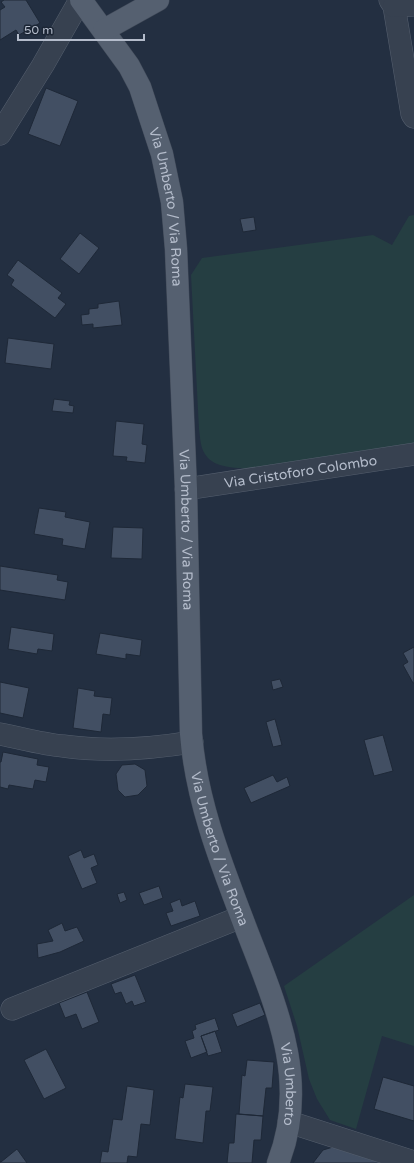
<svg xmlns="http://www.w3.org/2000/svg" width="414" height="1163" viewBox="0 0 414 1163" font-family="'Varela Round',sans-serif">
  <style>
    .green { fill: #253e42 }
    .building { fill: #424f63; stroke: #1e2837 }
    .lines { fill: none; stroke-linecap: round; stroke-linejoin: round }
    .minor-casing { stroke: #555f6e; stroke-width: 23 }
    .major-casing { stroke: #414a59; stroke-width: 23 }
    .minor { stroke: #374150; stroke-width: 22 }
    .major { stroke: #556070; stroke-width: 22 }
    .labels { text-anchor: middle; stroke-width: 3; stroke-linejoin: round; paint-order: stroke }
    .street-label { font-size: 14px; fill: #b4bccb; stroke: #1c2635 }
  </style>
  <rect width="100%" height="100%" fill="#232f41"/>
  <!-- green -->
  <path class="green" d="M414,215V443L248,469C230,467 209,468 202,448C200,442 200,435 199,429L191,275L202,258L373,235L392,245L409,216Z
    M414,895V1046L382,1036L356,1129L330,1120L317,1099L309,1079L297,1026L284,986Z"/>
  <!-- building -->
  <path class="building" d="M4,0H26L40,23L19,35L16,30L0,40V10L5,7L1,2Z
    M46,88L78,101L60,146L28,134Z
    M254,217L256,230L243,232L240,219Z
    M80,233L99,248L79,274L60,259Z
    M18,260L62,293L58,298L66,304L55,318L11,285L14,280L7,275Z
    M119,301L122,325L93,328V324L82,325L81,315L89,314V309L98,308V304Z
    M8,338L54,344L51,369L5,363Z
    M54,399L70,401L69,405L74,406L73,413L52,411Z
    M116,421L144,424L142,444L147,445L145,463L126,461L127,457L113,456Z
    M39,508L66,512L65,517L90,522L85,549L62,545L63,539L34,534Z
    M113,527L143,528L142,559L111,558Z
    M0,566L58,575L57,580L68,582L65,600L0,590Z
    M11,627L54,634L52,651L38,649L37,654L8,649Z
    M100,633L142,640L140,656L126,654V659L96,654Z
    M414,647V683H413L403,665L408,662L403,653Z
    M280,679L283,687L273,690L271,681Z
    M0,682L29,688L23,718L0,713Z
    M78,688L95,691L94,696L112,698L110,715L103,714L101,732L73,728Z
    M275,719L282,745L273,747L266,722Z
    M383,735L393,771L374,776L364,740Z
    M3,752L38,759L37,765L49,767L46,782L35,780L33,789L9,785L8,789L0,787V762H1Z
    M135,764L145,770L147,786L138,795L125,797L118,790L116,774L122,765Z
    M273,775L277,782L287,777L290,786L251,803L244,788Z
    M81,850L84,858L94,854L98,865L91,868L97,883L82,889L68,856Z
    M159,886L163,898L144,905L139,893Z
    M124,892L127,900L120,903L117,894Z
    M180,899L182,906L195,901L200,916L171,926L166,913L173,911L170,903Z
    M62,923L65,931L77,927L84,941L60,952L38,958L37,944L53,941L48,930Z
    M135,975L146,1002L134,1006L132,1001L126,1004L121,992L115,994L111,984Z
    M87,992L99,1022L82,1029L76,1014L65,1018L59,1003Z
    M260,1003L265,1015L237,1027L232,1014Z
    M215,1018L219,1030L201,1036L207,1052L191,1058L185,1041L194,1038L192,1031L196,1029L195,1025Z
    M215,1031L222,1052L208,1056L201,1036Z
    M46,1049L66,1088L44,1099L24,1060Z
    M247,1060L274,1062L272,1088H266L263,1116L239,1114L242,1075L245,1076Z
    M383,1077L414,1086V1121L374,1109Z
    M185,1084L213,1087L210,1111H206L203,1143L175,1139L180,1097L183,1098Z
    M127,1086L154,1090L150,1125L141,1124L137,1157L128,1156L127,1163H100L102,1151L108,1152L113,1119L122,1120Z
    M236,1114L263,1116L261,1140H254L252,1163H227L229,1143H234Z
    M333,1147L381,1161L380,1163H313L323,1150Z
    M17,1149L27,1163H0V1161L1,1162Z"/>
  <g class="lines">
    <defs>
      <g id="minor">
        <path d="M390,0L394,6L412,114L414,117"/>
        <path d="M394,6L414,5"/>
        <path d="M0,134L43,65L80,0"/>
        <path id="s1" d="M186,489L414,454"/>
        <path d="M0,734C21,738 42,744 63,746C106,752 150,749 192,742"/>
        <path d="M12,1009L241,917"/>
        <path d="M289,1122L414,1162"/>
      </g>
      <g id="major">
        <path id="s2" d="M81,0L129,66L140,87L162,154L172,202L176,249L186,489L191,734C196,798 219,858 242,918C272,998 312,1077 278,1163"/>
        <path d="M104,30L158,0"/>
      </g>
    </defs>
    <!-- minor casing -->
    <use href="#minor" class="minor-casing"/>
    <!-- major casing -->
    <use href="#major" class="major-casing"/>
    <!-- minor -->
    <use href="#minor" class="minor"/>
    <!-- major -->
    <use href="#major" class="major"/>
  </g>
  <g class="labels">
    <!-- street labels -->
    <g class="street-label">
      <text dy="5" stroke="none"><textPath href="#s2" startOffset="229">Via Umberto / Via Roma</textPath></text>
      <text dy="5" stroke="none"><textPath href="#s1" startOffset="116">Via Cristoforo Colombo</textPath></text>
      <text dy="5" stroke="none"><textPath href="#s2" startOffset="553">Via Umberto / Via Roma</textPath></text>
      <text dy="5" stroke="none"><textPath href="#s2" startOffset="876">Via Umberto / Via Roma</textPath></text>
      <text dy="5" stroke="none"><textPath href="#s2" startOffset="1123">Via Umberto</textPath></text>
    </g>
  </g>
  <!-- scale -->
  <path d="M18 34v6h126v-6" fill="none" stroke="#b4bccb" stroke-width="2"/>
  <text x="24" y="34" font-size="12" fill="#b4bccb" stroke="#1c2635" stroke-width="3" paint-order="stroke">50 m</text>
</svg>
